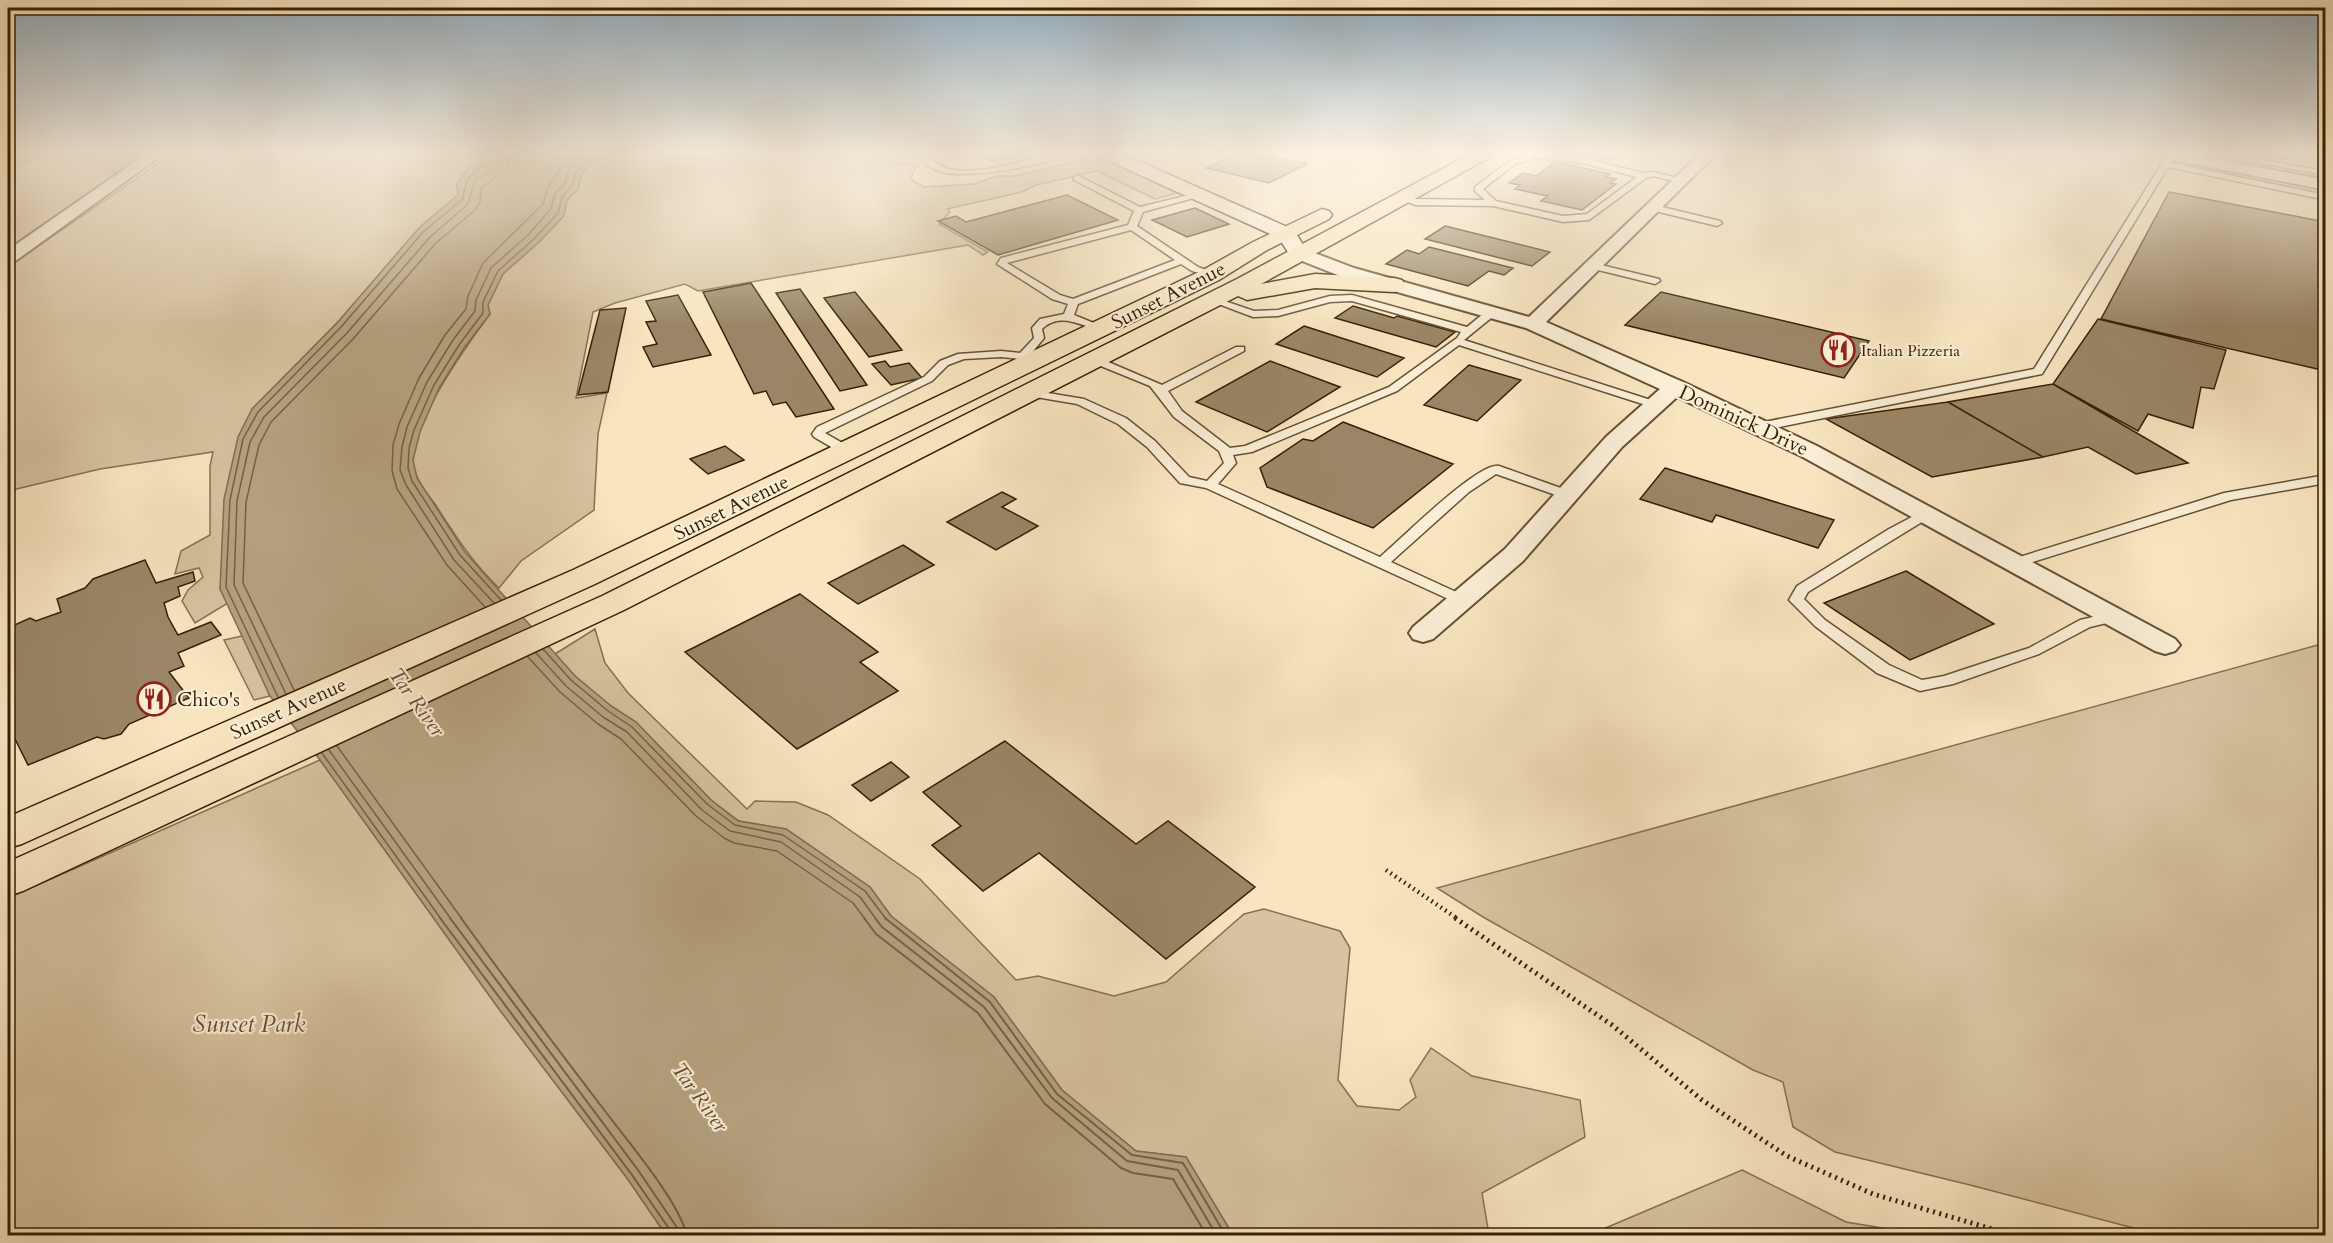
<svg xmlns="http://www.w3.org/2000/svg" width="2333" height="1243" viewBox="0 0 2333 1243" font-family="Cardo,serif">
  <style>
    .green { fill: #d7c3a0; stroke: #867152; stroke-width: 1.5 }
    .water { fill: #b6a280; stroke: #826e4f; stroke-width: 1.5 }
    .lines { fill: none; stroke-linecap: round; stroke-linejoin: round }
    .shore-far1 { stroke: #766042; stroke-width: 1.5 }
    .shore { stroke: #766042; stroke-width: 2 }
    .building { fill: #9a8666; stroke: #351f05; stroke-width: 1.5 }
    .lane-casing { stroke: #665034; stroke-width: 3 }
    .street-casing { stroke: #665034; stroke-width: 4 }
    .secondary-casing { stroke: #351f05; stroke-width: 3 }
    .primary-casing { stroke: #351f05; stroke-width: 3 }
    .path-far1 { stroke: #351f05; stroke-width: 4.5; stroke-dasharray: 1.5 4; stroke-linecap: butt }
    .path { stroke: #351f05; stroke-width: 5; stroke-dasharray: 2 4.5; stroke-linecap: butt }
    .lane { fill: #faeed6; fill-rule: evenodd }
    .street { fill: #faeed6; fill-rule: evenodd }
    .secondary { fill: #faeed6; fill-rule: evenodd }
    .primary { fill: #f8e5c0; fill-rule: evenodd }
    .labels { text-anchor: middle; stroke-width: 4.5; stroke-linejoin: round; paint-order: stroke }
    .far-poi-label { font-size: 16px; fill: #351f05; stroke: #faeed6; text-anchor: start }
    .street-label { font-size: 20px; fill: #351f05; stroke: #faeed6 }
    .poi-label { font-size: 20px; fill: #351f05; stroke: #faeed6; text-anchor: start }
    .water-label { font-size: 21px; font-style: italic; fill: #624d30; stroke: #faeed6 }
    .near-park-label { font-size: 24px; font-style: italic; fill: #665034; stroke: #faeed6 }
  </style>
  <rect width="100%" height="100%" fill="#f8e5c0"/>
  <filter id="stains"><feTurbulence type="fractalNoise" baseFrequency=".00333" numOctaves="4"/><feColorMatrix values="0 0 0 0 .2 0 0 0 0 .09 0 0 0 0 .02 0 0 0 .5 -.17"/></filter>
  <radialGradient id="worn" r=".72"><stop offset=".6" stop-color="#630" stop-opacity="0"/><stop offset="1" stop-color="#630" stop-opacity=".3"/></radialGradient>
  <!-- green -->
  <path class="green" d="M54,152H150L8,252V169Z
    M175,152H491L469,168L457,183L459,195L420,227L337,323L252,409L220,589L228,603L195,623L182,601L188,590L203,577L199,568L175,574L181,551L210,535V466L213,452L100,469L8,491V267Z
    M598,152H813C827,160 863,154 880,152C887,163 902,163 914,165L916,167L910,179L924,187L974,184L997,176H1015L1098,156L1177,193L1155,199L1097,171L1036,185L1022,192L947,209L950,212L939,224L988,252L983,255L968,245L698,291L685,284L615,303L593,312L576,398L607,393L598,434L594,510L521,561L499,588C471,561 456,536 435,504C427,493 417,482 414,468C406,429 467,345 490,314L488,305L503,274L539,242L564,216L567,200L578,189L581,176Z
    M595,629L605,663L628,693L747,809L755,801L796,802L828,815L920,879L1016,980L1038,976L1114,996L1166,982L1244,914L1264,909L1340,931L1350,948L1338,1080L1357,1106L1399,1110L1416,1097L1410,1080L1431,1048L1472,1076L1580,1100L1585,1137L1482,1193L1489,1235H1233L1186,1157L1136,1151L1062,1090L994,997L891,916L870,887L786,829L739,821L711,800L636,722L611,706L575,676L555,654Z
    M242,636H243L270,696L254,700L224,640Z
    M2325,643V1235H2160L1970,1185L1835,1152L1793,1127L1783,1082L1753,1070L1483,917L1437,888Z
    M320,760L499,1009L627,1178L666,1235H8V898Z
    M1742,1170L1846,1222L1924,1235H1589Z"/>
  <!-- water -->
  <path class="water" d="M8,152H54L8,169Z
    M491,152H598L581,176L578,189L567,200L564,216L539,242L503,274L488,305L490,314L464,348L439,388L420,432L413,460L417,478L465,552L575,676L611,706L636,722L711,800L738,821L786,829L870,887L891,916L994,997L1062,1090L1136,1151L1186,1157L1233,1235H666L627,1178L499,1009L320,760L270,696L220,589L224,499L238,437L252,409L337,323L420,227L458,195L457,183L469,168Z"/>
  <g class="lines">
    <!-- shore-far1 -->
    <path class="shore-far1" d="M501,600L460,555L412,481L408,468L409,448L414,430L434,385L459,345L483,313V302L498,271L534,239L558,213L562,197L572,186L576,173L592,152
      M494,603L454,560L406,485L400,470L402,447L407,427L427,382L453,340L475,311L476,300L491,268L529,234L551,209L555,193L565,183L569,169L583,152
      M485,607L447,565L397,489L392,471L393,445L399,424L419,378L445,335L466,309L468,296L483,263L543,204L548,188L571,152
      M543,649L571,680L608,711L632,727L707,804L735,825L783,835L865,891L886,919
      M536,653L566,686L603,717L627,732L702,810L730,831L781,842L860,897L876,919
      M528,657L560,692L598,724L621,739L696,816L724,838L734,843L777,851L853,903L865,919
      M294,690L243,583L246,502L259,445L271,422L353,339L436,243L475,210L480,202L481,189L506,169L513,152
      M286,694L234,585L237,501L250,442L264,417L347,333L430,237L468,204L475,181L500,163L504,152
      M278,697L226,587L230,500L243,439L258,412L341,327L424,231L463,199C465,174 476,171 495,158L496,152
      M337,746L462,919
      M329,750L451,919
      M322,753L441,919"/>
    <!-- shore -->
    <path class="shore" d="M440,918L632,1175L670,1230L671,1236
      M450,918L638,1170L676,1226L678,1236
      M461,918C508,983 556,1047 605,1111C628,1142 679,1201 687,1236
      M864,918L876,934L978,1013L1045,1104L1121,1168L1133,1173L1173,1179L1207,1236
      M875,918L882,927L984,1007L1052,1098L1127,1161L1178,1170L1217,1236
      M885,918L990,1002L1057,1094L1132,1155L1183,1163L1226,1236"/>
  </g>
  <!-- building -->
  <path class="building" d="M972,152H1032L1036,153L991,161Z
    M1240,152H1256L1307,164L1269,183L1206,168Z
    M1569,152H1608L1605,154L1616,156L1611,160Z
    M2243,152H2293L2286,160Z
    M1555,162L1610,174L1606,177L1616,179L1610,183L1616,184L1582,210L1541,201L1548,196L1515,189L1520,185L1509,183L1523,173L1536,176Z
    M2169,192L2326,222V371L2101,319Z
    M1067,195L1118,220L998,255L938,221L956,216L966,222Z
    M1195,208L1229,224L1187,237L1152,220Z
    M1445,226L1550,252L1532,266L1425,239Z
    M1429,247L1513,268L1504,275L1489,271L1468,286L1386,264L1407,250L1419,254Z
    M751,283L834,409L796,417L786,402L773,405L766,391L754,394L703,292Z
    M800,289L867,385L840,391L776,293Z
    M855,292L902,350L869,357L824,298Z
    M1661,292L1869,341L1844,378L1625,325Z
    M678,295L711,355L653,367L643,347L657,344L646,322L656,321L646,301Z
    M1353,306L1394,318L1397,316L1455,332L1436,347L1335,318Z
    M626,308L608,392L578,395L600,310Z
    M2098,319L2226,350L2214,389L2201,387L2193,428L2148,414L2138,431L2053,384Z
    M1304,326L1404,358L1377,377L1276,344Z
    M885,361L890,367L909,363L922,378L891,385L872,364Z
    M1270,361L1340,387L1267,432L1196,402Z
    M1469,365L1521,380L1477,421L1424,405Z
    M2053,384L2188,463L2136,474L2088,447L2043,457L1948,402Z
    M1948,402L2043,457L1932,477L1826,419Z
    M1343,422L1453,464L1373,528L1267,487L1260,468L1303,439L1313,441Z
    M725,446L744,460L708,474L690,459Z
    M1665,468L1834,520L1818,548L1716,515L1712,522L1640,499Z
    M1002,492L1016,499L1002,507L1038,526L996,550L947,522Z
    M903,545L934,565L858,604L828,583Z
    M145,560L156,583L193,572L195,581L178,587L180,596L164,603L168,617L178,635L211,622L221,635L178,653L184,666L169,672L189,698L129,724L121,734L104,739L97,737L28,765L8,725V628L30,618L36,621L61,612L57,599L85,588L93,579Z
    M1906,571L1994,624L1910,660L1824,603Z
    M800,594L878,652L860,662L898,691L797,749L685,652Z
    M1005,741L1136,844L1168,821L1255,887L1166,959L1039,853L983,891L932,845L961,826L923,792Z
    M891,762L909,777L871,801L852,785Z"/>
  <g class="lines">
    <defs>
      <path id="lane" d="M913,152C928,151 938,168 954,170C980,173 1009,165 1033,158C1046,155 1057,151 1070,152C1049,166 963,180 939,171C929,168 920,159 913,152Z
        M2169,152L2176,154L2171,163L2326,195V200L2168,167L2042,374L1759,431L1753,427L1759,423L2034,369Z
        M2203,152H2218L2313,169H2326V173H2313Z
        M2321,152H2326V154H2322Z
        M1536,153L1583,158L1643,173L1653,172L1687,180L1683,183L1653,176L1646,178L1589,220L1563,222L1493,206L1416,205L1396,198L1400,195L1416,199L1485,200L1475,191V187C1495,172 1510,157 1536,153ZM1536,158L1583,163L1637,177L1587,214L1563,216L1496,201L1483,189L1515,164Z
        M1077,175L1140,207L1201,192V196L1143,212L1137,226L1198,267L1214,273V277L1192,271L1181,264L1078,304L1074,315L1106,328L1101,331C1082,326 1060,311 1042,329L1044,338L1030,355L1042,357V361L1001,357L964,359L948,365L932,381L825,433L851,448L853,451L851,454H843L814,437L812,434L817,427L924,377L940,361L958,354L1001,351L1020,353L1034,338L1032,328L1040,319L1064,314L1068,304L1052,299L997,264L1001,258L1128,225L1134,211L1074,180L1073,178ZM1131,230L1175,260L1073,299L1060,295L1007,263Z
        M1654,205L1720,221L1722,223L1717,226L1651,210V206Z
        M1593,263L1659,279L1660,281L1655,284L1590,268V264Z
        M1352,295L1467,327L1488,310H1496V314L1464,340L1660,403L1662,405L1656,409L1652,407L1459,345L1397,391L1252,452L1233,455L1236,463L1218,484L1380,557C1399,541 1479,461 1499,466L1572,492L1574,495L1572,498L1567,499L1496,474L1469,492L1391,562L1467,597L1469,600L1467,603H1457L1206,488L1180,483L1147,447L1118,424L1077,404L1030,396L1024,393L1030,390L1084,399L1126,418L1155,441L1189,477L1207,481L1224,463L1219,451L1174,417L1150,386L1091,362V358H1099L1162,385L1236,347H1244V351L1168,391L1182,411L1230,448L1245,446L1389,387L1457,338L1461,332L1352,301L1330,302L1278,316L1253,317L1208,300L1213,297L1254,311L1278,310L1330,296Z
        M2326,475V483L2231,500L2020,566L2015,567L2008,563L2010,560L2224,493Z
        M1925,510L1932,514L1930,517L1808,592L1804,599L1825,620L1889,665L1922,680L1944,676L2029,648L2080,620L2114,612L2121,617L2119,620L2090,627L2039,654L1953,684L1920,691L1877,673L1815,626L1789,600L1797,586L1889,529Z"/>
      <path id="street" d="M149,152H166L14,262L8,263V250Z
        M1702,152H1718L1546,322L1683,382L1817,446L2175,639L2180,645L2175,651L2165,654L2155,651L1801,456L1677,397L1622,447L1523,561L1433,639L1423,642L1413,639L1409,633L1413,627L1505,549L1606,437L1660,389L1526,328L1340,276L1292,257L1289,253L1292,249H1304L1354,268L1529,317Z
        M2152,152H2180L2326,180V190L2159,157L2154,155Z"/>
      <path id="secondary" d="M1095,152H1118L1294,230L1308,253L1305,257L1298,259L1291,257L1279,238L1098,156Z"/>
      <path id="primary" d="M1474,152H1495L1492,156L1261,284L1315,274L1394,278L1402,280L1405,285L1402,290L1394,292L1315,288L1247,300L1238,296L624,610L23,891L8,896V862L602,596L1237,279Z
        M1322,209L1329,211L1332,215L1329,219L1267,250L1219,280L595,584L22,844L8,848V817L573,570L1203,270L1253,242Z"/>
    </defs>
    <!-- lane casing -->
    <use href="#lane" class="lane-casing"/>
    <!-- street casing -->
    <use href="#street" class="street-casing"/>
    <!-- secondary casing -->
    <use href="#secondary" class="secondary-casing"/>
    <!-- primary casing -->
    <use href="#primary" class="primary-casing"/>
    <!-- path-far1 -->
    <path class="path-far1" d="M1386,870L1458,919"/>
    <!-- path -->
    <path class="path" d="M1455,918L1612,1025L1702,1100L1787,1156L1873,1194L2016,1236"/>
    <!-- lane -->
    <use href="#lane" class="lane"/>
    <!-- street -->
    <use href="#street" class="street"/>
    <!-- secondary -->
    <use href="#secondary" class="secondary"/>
    <!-- primary -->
    <use href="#primary" class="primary"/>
  </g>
  <!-- sky -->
  <linearGradient id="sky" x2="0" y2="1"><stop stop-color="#94adbe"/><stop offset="0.47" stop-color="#fcf3e3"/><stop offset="1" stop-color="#fcf3e3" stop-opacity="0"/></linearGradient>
  <rect width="2333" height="326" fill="url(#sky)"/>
  <!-- icons -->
  <defs>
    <symbol id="restaurant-ring" viewBox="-11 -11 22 22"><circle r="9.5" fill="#faeed6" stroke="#8f2418" stroke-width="1.5"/><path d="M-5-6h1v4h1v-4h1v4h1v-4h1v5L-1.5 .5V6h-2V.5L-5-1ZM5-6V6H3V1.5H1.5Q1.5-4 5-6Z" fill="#8f2418"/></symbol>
  </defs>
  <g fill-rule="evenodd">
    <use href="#restaurant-ring" x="1819" y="331" width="38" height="38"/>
    <use href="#restaurant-ring" x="135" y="680" width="38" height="38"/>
  </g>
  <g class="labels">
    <!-- far-poi labels -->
    <g class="far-poi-label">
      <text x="1861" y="356">Italian Pizzeria</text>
    </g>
    <!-- street labels -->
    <g class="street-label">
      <text transform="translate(1168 295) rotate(-27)" y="7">Sunset Avenue</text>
      <text transform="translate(1744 420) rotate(25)" y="7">Dominick Drive</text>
      <text transform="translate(731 507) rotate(-26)" y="7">Sunset Avenue</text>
      <text transform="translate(288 708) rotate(-24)" y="7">Sunset Avenue</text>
    </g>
    <!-- poi labels -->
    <g class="poi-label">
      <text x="177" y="706">Chico's</text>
    </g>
    <!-- water labels -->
    <g class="water-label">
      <text transform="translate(417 702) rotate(54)" y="7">Tar River</text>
      <text transform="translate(700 1097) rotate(54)" y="7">Tar River</text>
    </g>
    <!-- near-park labels -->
    <g class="near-park-label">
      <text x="249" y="1032">Sunset Park</text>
    </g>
  </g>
  <!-- margin -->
  <rect width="2333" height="1243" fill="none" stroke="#f8e5c0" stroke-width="30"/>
  <rect x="9" y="9" width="2315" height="1225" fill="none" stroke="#351f05" stroke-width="3"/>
  <rect x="15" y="15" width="2303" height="1213" fill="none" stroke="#351f05" stroke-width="1.5"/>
  <rect width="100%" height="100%" filter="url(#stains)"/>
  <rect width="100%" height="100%" fill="url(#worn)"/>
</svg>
